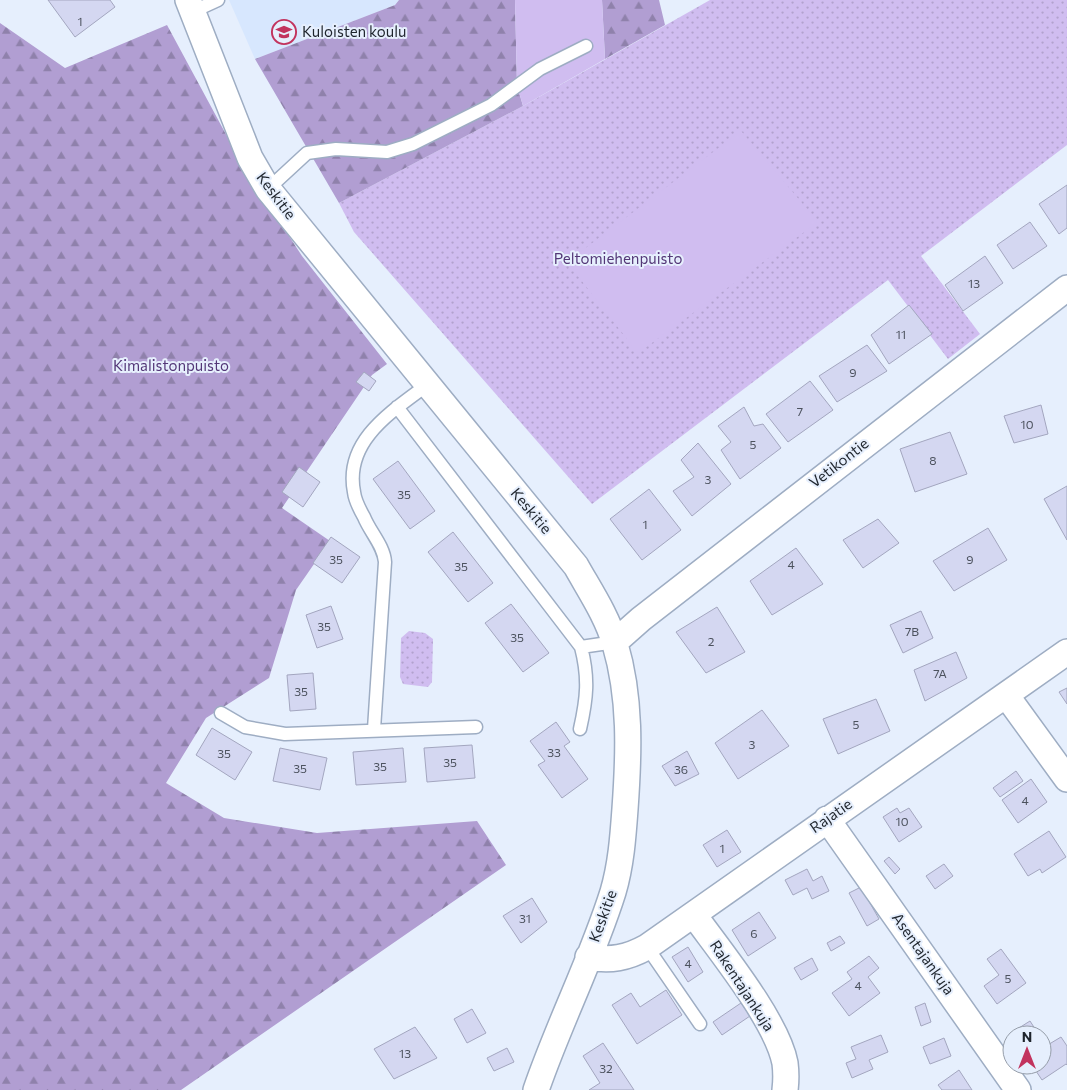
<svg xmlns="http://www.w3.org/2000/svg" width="1067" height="1090" viewBox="0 0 1067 1090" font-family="Commissioner,sans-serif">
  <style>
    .built { fill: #d7e7fe }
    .grass { fill: url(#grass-dots) }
    .forest { fill: url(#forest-firs) }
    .garden { fill: #d0bdf0 }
    .building { fill: #d4d7f1; stroke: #a3a6bf }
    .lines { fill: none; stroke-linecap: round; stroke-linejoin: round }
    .service-casing { stroke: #9eadc3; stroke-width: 15 }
    .minor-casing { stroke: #9eadc3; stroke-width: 28 }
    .service { stroke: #fff; stroke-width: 12 }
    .minor { stroke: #fff; stroke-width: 25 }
    .labels { text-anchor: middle; stroke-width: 4; stroke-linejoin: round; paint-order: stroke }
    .number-label { font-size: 12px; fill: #4c525e }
    .poi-label { font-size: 15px; fill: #1f252d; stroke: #e6effd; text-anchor: start }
    .street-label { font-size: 15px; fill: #1f252d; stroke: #e6effd }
    .park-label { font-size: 15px; fill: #533777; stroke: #e6effd }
  </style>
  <defs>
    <pattern id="grass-dots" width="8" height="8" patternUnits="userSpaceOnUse" patternTransform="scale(1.25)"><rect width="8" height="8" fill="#d0bdf0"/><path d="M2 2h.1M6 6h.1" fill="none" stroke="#b2a2ce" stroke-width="1.8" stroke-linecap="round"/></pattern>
    <pattern id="forest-firs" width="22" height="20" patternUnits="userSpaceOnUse" patternTransform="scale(1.25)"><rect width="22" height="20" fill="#b19ed2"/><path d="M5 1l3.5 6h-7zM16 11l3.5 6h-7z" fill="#8f81ab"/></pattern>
  </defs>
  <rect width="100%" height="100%" fill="#e6effd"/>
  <!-- built -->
  <path class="built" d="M229,0H399L395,5L255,59Z"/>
  <!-- grass -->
  <path class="grass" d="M710,0H1067V145L921,256L980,334L948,359L888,280L592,504L354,232L339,203L523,106Z
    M409,631L425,633L433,639L432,682L428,687L403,684L400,677L401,638Z"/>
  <!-- forest -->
  <path class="forest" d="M399,0H515L517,85L523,106L339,203L255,59L395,5Z
    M602,0H659L665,25L605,59Z
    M0,23L65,68L167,25L242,164L302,256L387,364L372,375L282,508L330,541L296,590L269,678L206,718L166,783L224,818L317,833L477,821L506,865L181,1090H0Z"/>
  <!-- garden -->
  <path class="garden" d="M515,0H602L605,59L523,106L517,85Z
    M741,131L818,222L638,353L567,262Z"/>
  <!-- building -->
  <path class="building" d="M48,0H110L115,7L75,37Z
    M1067,185V228L1059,234L1039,204Z
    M1030,222L1047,246L1013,269L997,245Z
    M985,256L1003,283L963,311L945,285Z
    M909,305L932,334L889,364L871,335Z
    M867,345L887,371L837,402L819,376Z
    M364,372L376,381L369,391L356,382Z
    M810,381L833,410L788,442L766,414Z
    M1041,405L1048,434L1014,443L1004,416Z
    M744,407L754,426L763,424L781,448L740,479L721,450L731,442L718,426Z
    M950,432L967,474L915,492L900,449Z
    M698,443L731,484L692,516L673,491L694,477L681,460Z
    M398,461L435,511L410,529L373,479Z
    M299,467L320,482L303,507L282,492Z
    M1067,486V540L1044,499Z
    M649,489L681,530L642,560L610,519Z
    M878,519L899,543L863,568L843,540Z
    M988,528L1007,560L954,591L933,561Z
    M453,532L493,583L468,602L428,552Z
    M331,537L360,557L342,583L313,563Z
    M796,548L823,584L772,615L750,581Z
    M511,604L549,653L523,672L485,623Z
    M331,606L343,639L317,648L306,615Z
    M717,607L745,652L706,673L676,632Z
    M921,611L933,638L903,653L890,625Z
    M956,652L967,678L925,701L914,670Z
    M313,673L316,709L290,711L287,675Z
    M1067,688V704L1059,692Z
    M876,699L890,731L838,754L823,719Z
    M762,710L789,746L738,779L715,743Z
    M556,722L570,742L564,746L588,779L562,798L538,765L545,761L530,741Z
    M212,728L252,752L235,780L196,755Z
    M472,745L475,778L427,782L424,748Z
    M280,748L327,758L320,790L273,781Z
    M403,748L406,782L356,785L353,752Z
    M687,751L699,774L675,786L662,766Z
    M1016,771L1023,781L1000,797L993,788Z
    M1031,779L1047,802L1018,823L1002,800Z
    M897,808L900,813L909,808L922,827L899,842L883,817Z
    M727,830L741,852L717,867L703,845Z
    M1049,831L1066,857L1042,873L1040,869L1028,876L1014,854Z
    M889,857L900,869L895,874L884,861Z
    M944,864L953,876L935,889L926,876Z
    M807,869L813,881L822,876L829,891L812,899L807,888L793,895L785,880Z
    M861,887L879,919L867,926L849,893Z
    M532,898L547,922L521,943L503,916Z
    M759,912L776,938L748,956L732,930Z
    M840,936L845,943L831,951L827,943Z
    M688,947L703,972L688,982L672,957Z
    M1001,949L1026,983L997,1004L984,986L999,975L987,959Z
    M869,956L879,968L868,977L880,993L849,1016L832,993L852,979L847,972Z
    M812,958L818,970L801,980L794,968Z
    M666,990L682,1015L637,1044L612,1005L631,993L640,1007Z
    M741,1003L750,1016L722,1035L713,1022Z
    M925,1003L931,1022L921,1026L915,1007Z
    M472,1009L486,1033L467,1043L454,1019Z
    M1030,1021L1039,1035H1013L1011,1033Z
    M415,1027L437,1058L394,1079L374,1049Z
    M881,1035L888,1052L869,1060L873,1069L852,1078L846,1063L856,1059L851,1047Z
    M1061,1037L1067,1046V1065L1066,1064L1042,1080L1032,1065H1042V1039L1046,1046Z
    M944,1038L951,1056L930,1064L923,1047Z
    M603,1043L634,1090H589L600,1083L583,1056Z
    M507,1048L514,1062L494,1071L487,1058Z
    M959,1070L972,1090H942L938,1085Z"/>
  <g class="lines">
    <defs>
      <path id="service" d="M194,11L218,0
        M268,189L307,153L336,149L387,152L413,144L491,105L540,69L586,46
        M397,407L581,647L615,642
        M221,713L245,727L285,734L476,727
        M374,729L385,562C384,546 370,532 364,517C360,510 355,501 354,492C344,441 391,412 427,385
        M580,729C587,698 589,678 581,647
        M647,947L700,1024"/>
      <path id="minor" d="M188,0L250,158L268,189L576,566C590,591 607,616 615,644C631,698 629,753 625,809C623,837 621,865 613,892C592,959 559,1023 536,1090
        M615,642L641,619L1067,288
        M1006,695L1067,779
        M827,819L1018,1090
        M694,915C720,951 777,1021 785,1063C786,1071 786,1082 785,1090
        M588,957C611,961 627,958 647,947L1067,652"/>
    </defs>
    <!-- service casing -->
    <use href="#service" class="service-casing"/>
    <!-- minor casing -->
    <use href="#minor" class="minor-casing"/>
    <!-- service -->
    <use href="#service" class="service"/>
    <!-- minor -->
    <use href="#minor" class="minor"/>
  </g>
  <!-- icons -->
  <defs>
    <symbol id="school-ring" viewBox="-11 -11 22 22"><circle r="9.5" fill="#e6effd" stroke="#c2335e" stroke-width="1.5"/><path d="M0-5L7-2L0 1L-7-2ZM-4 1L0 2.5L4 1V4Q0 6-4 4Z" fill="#c2335e"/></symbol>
  </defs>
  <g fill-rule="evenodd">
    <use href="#school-ring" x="270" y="18" width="28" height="28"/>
  </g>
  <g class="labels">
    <!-- number labels -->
    <g class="number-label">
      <text x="80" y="26">1</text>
      <text x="974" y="288">13</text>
      <text x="901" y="339">11</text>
      <text x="853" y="377">9</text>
      <text x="800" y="416">7</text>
      <text x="1027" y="429">10</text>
      <text x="753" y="449">5</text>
      <text x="933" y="465">8</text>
      <text x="708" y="484">3</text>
      <text x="404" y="499">35</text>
      <text x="645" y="529">1</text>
      <text x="336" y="564">35</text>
      <text x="970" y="564">9</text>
      <text x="791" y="569">4</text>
      <text x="461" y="571">35</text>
      <text x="324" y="631">35</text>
      <text x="912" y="636">7B</text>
      <text x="517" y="642">35</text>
      <text x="711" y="646">2</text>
      <text x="940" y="678">7A</text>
      <text x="301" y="696">35</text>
      <text x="856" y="729">5</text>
      <text x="752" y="749">3</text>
      <text x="554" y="757">33</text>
      <text x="224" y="758">35</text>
      <text x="450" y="767">35</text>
      <text x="380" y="771">35</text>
      <text x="300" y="773">35</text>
      <text x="681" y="774">36</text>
      <text x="1025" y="805">4</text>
      <text x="902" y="826">10</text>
      <text x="722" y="853">1</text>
      <text x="525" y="923">31</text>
      <text x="754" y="938">6</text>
      <text x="688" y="968">4</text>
      <text x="1008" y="983">5</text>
      <text x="858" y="990">4</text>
      <text x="405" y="1058">13</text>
      <text x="606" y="1073">32</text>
    </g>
    <!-- poi labels -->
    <g class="poi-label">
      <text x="302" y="37">Kuloisten koulu</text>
    </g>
    <!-- street labels -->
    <g class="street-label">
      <text transform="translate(276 196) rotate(53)" y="5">Keskitie</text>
      <text transform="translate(839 463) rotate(-38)" y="5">Vetikontie</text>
      <text transform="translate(531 511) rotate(50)" y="5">Keskitie</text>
      <text transform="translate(831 816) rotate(-35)" y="5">Rajatie</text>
      <text transform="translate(603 916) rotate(-70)" y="5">Keskitie</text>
      <text transform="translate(923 954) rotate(55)" y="5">Asentajankuja</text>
      <text transform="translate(742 986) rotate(57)" y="5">Rakentajankuja</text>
    </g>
    <!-- park labels -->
    <g class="park-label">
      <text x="618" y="264">Peltomiehenpuisto</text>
      <text x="171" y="371">Kimalistonpuisto</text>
    </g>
  </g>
  <!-- north arrow -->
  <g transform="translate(1027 1050)"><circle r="24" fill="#e6effd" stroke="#969eaa"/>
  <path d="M0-4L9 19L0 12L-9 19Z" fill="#c2335e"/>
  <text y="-8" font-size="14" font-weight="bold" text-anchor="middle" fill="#1f252d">N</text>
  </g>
</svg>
